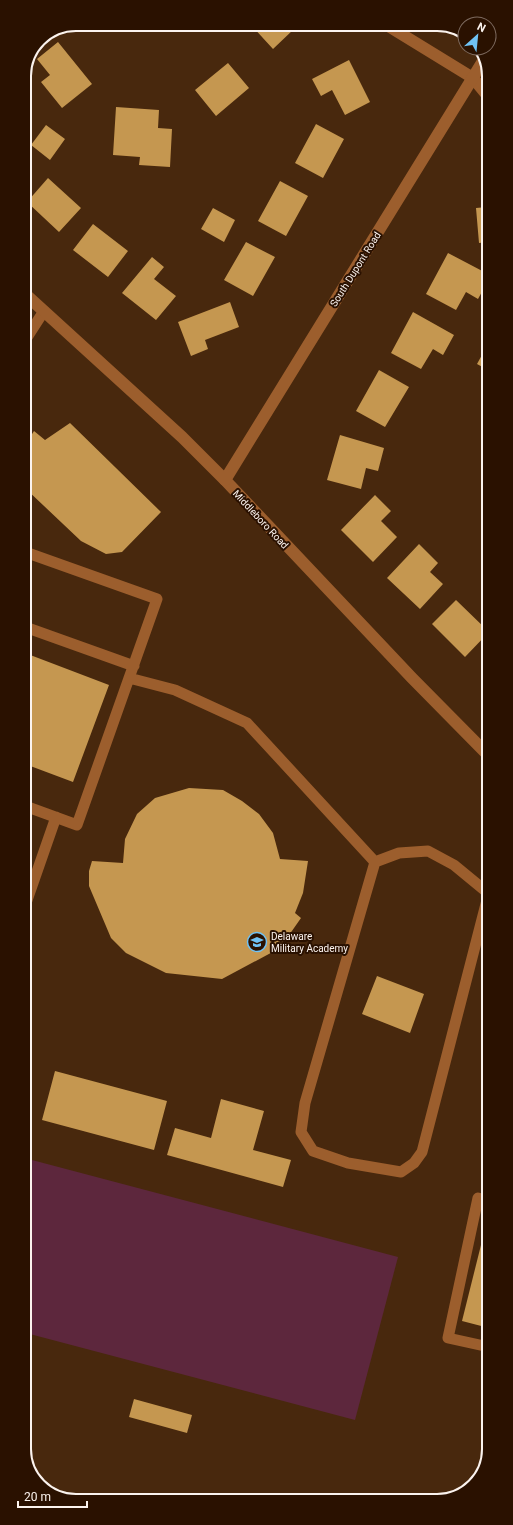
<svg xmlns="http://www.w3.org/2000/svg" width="513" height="1525" viewBox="0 0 513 1525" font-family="Roboto,sans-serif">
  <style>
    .green { fill: #5d273d }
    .building { fill: #c59750 }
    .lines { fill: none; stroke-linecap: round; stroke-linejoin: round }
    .service { stroke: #9c5e2d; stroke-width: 11 }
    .minor { stroke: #9c5e2d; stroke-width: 12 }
    .tertiary { stroke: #9c5e2d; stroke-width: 12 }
    .labels { text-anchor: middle; stroke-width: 4; stroke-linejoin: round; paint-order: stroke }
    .street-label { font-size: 10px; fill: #fbf3ee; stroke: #2a1100 }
    .poi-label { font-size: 10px; fill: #fbf3ee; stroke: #2a1100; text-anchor: start }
    .rim { fill: none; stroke: #fbf3ee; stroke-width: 2 }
  </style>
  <rect width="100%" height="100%" fill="#48280d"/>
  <!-- green -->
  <path class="green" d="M32,1160L398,1257L355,1420L26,1333L25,1186Z"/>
  <!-- building -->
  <path class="building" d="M250,24H289L294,29L273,49Z
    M58,42L92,84L62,108L41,82L50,75L37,59Z
    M349,60L370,102L345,115L332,90L321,96L312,79Z
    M228,63L249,88L216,116L195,90Z
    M116,107L159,110L158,128L172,129L170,167L139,165L140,157L113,155Z
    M316,124L344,139L323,178L295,163Z
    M46,125L65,139L50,160L31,145Z
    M48,178L81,208L59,232L27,202Z
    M280,181L308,196L286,236L258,221Z
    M487,207L488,242L479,243L476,208Z
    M213,208L235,220L224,242L201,229Z
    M93,224L128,251L108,277L73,250Z
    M246,242L275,257L253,296L224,280Z
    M448,253L488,274V281L478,299L466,292L456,310L426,294Z
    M152,257L164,267L154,279L176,296L156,320L122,293Z
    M230,302L239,327L205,340L208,349L191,356L178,322Z
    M413,312L454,335L443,355L433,349L421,369L391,353Z
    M488,344V370L477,364Z
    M379,370L409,387L385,427L356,411Z
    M70,423L161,512L122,552L106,554L81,541L25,488V445L34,431L45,440Z
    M340,435L384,448L378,471L366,468L361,489L327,480Z
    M375,495L391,511L381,521L397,537L373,562L341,530Z
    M419,544L438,563L430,572L443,584L420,609L387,578Z
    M456,600L488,631V633L465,657L432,624Z
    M25,653L109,685L73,782L25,764Z
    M488,666V677L483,671Z
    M189,788L223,790L242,801L259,814L273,833L280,859L308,861L303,893L295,913L301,918L280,948L222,979L166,973L126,953L111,938L89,886V871L92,861L123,863L125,839L137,814L155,798Z
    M377,976L424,994L410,1033L362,1014Z
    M55,1071L167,1101L154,1150L42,1120Z
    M221,1099L264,1111L253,1150L291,1160L283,1187L167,1155L175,1128L211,1138Z
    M487,1221L489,1222V1328L462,1321Z
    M134,1399L192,1415L187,1433L129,1417Z"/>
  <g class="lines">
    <!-- service -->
    <path class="service" d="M24,342L44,311
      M25,552L157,599L77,825L25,806
      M25,627L134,666
      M129,678L175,690L247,723L375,862
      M375,862L305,1103L301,1132L313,1151L348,1163L401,1172L414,1163L422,1152L488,896
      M375,862L399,853L428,851L454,865L488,893
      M25,906L56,817
      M489,1201L478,1198L448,1338L489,1347"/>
    <!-- minor -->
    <path class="minor" d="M385,24L473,78L487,95
      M225,480L412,678L488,755"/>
    <!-- tertiary -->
    <path class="tertiary" d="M24,293L182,437L225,480L485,58"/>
  </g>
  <!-- icons -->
  <defs>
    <symbol id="school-ring" viewBox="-11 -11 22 22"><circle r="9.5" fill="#2a1100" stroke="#6fc2f4" stroke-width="1.5"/><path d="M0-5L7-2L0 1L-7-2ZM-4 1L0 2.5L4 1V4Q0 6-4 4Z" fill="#6fc2f4"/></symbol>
  </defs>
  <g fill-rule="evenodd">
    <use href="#school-ring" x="246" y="931" width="22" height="22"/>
  </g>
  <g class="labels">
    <!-- street labels -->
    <g class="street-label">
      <text transform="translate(355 269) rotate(-58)" y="4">South Dupont Road</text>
      <text transform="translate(261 519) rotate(47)" y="4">Middleboro Road</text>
    </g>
    <!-- poi labels -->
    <g class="poi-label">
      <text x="271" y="940">Delaware<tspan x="271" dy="12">Military Academy</tspan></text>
    </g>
  </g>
  <!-- crop -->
  <path d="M0 0H513V1525H0ZM76 31H437A45 45 0 0 1 482 76V1449A45 45 0 0 1 437 1494H76A45 45 0 0 1 31 1449V76A45 45 0 0 1 76 31Z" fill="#2a1100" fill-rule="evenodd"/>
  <path class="rim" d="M76 31H437A45 45 0 0 1 482 76V1449A45 45 0 0 1 437 1494H76A45 45 0 0 1 31 1449V76A45 45 0 0 1 76 31Z"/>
  <!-- north arrow -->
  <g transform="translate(477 36) rotate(27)"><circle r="19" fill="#2a1100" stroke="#7e6b5f"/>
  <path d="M0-3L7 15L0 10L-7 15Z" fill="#6fc2f4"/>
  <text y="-6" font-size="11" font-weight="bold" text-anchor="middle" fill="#fbf3ee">N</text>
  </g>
  <!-- scale -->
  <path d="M18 1501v6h69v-6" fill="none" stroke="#fbf3ee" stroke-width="2"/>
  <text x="24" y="1501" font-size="12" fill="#fbf3ee" stroke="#2a1100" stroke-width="3" paint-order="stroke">20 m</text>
</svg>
